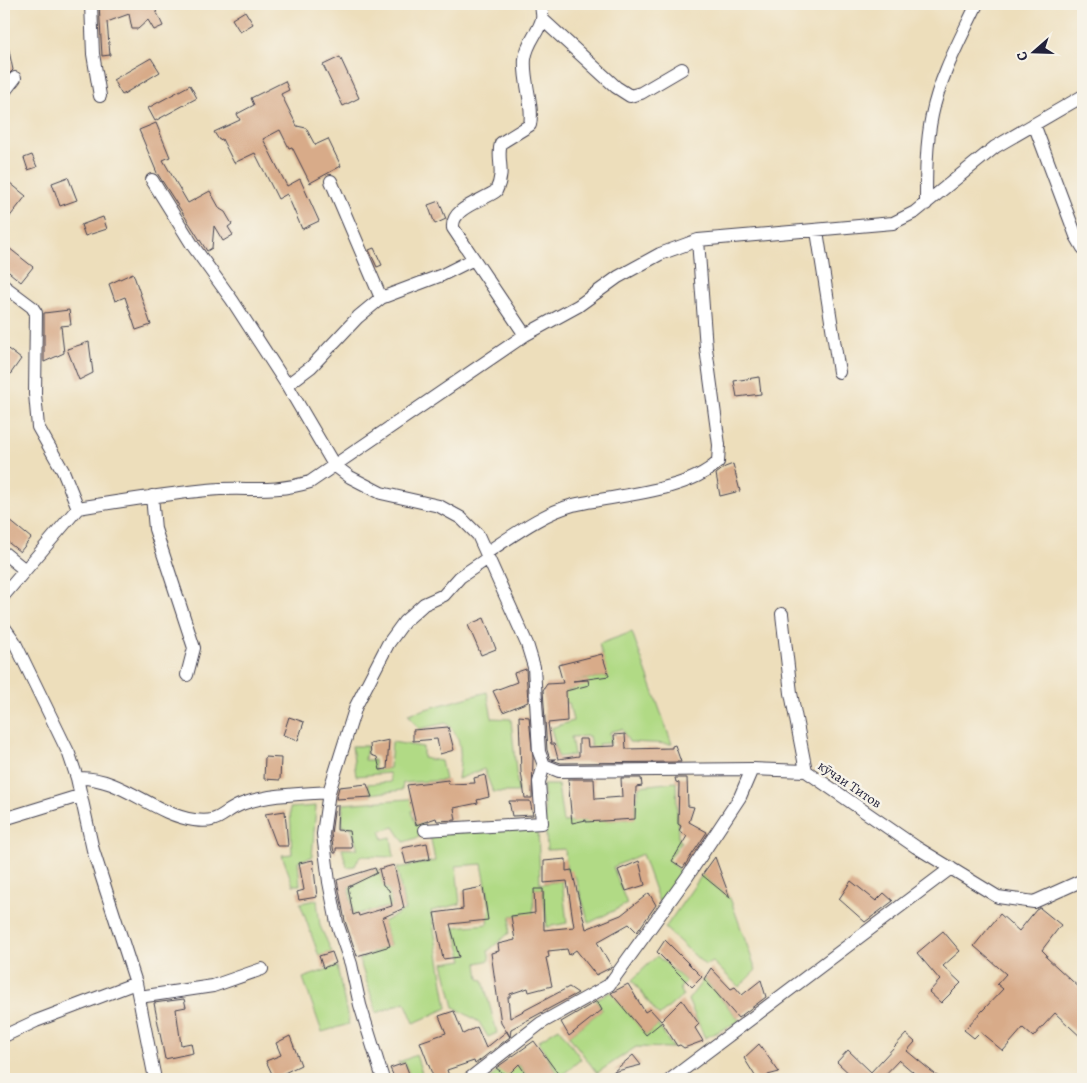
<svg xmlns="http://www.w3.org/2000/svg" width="1087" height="1083" viewBox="0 0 1087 1083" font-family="Alegreya,serif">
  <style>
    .garden { fill: #b1da85; stroke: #6a7e60 }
    .building { fill: #d8ab89 }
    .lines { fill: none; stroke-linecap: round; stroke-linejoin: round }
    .minor-casing { stroke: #403e4e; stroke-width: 14 }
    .minor { stroke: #fff; stroke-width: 12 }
    .labels { text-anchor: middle; stroke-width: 5; stroke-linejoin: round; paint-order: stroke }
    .street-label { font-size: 14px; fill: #22223b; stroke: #f7f3e8 }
  </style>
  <rect width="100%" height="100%" fill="#f7f3e8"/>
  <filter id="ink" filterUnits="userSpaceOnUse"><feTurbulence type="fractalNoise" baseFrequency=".02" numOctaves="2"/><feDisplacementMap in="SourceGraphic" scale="10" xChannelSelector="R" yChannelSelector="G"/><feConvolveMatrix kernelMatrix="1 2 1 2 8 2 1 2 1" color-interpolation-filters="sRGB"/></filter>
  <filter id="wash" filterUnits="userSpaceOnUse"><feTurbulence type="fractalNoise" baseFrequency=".0096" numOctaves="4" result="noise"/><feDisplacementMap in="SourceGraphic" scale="20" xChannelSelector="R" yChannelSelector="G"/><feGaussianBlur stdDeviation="1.12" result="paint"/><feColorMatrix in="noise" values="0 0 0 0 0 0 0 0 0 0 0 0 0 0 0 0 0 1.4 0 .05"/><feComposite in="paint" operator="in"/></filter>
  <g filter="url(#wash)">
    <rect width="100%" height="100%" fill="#eddebb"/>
    <!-- garden -->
    <path class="garden" d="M632,632L672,744L629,742L622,729L610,732L611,743L598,744L600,751H592L589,736L571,737L574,755L558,757L551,728L573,721L569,703L559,702L557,693L574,689L573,681L608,676L599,644Z
      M487,692L492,718L511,719L518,792H493L484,769L458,779C461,758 464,737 446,723L419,729L408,714Z
      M392,742L423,747V758L441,761L445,780L403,783L402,790L371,794L367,784L391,782L389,773L356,776L352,746H367L365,760H374L375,771L390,768Z
      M676,782L678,837L681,842L669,860L682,874L659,902L642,854L613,867L627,904L589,923L575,876L567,877L565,849L547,850L543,785H558L563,822L634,819L639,786Z
      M447,796L423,811H411L416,825H424L419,837L404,842L394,827L380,831L383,839L391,837L394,857L360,856L355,866L347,867L342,849H358L351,827H342L343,804Z
      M316,806L312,857L298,861L300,885H293L282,855L292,854L290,808Z
      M538,827L540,884L562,881L567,923L547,927L543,889H534L533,930L524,932L522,914L511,916L509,933L488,951L490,960L477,963L479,979L483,980L497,1033L488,1037L479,1022L454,1007L443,963L463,960L454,927L488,924L490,906L482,864L456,866L460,904L431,911L447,1008L414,1023L405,1002L377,1013L359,959L390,945L383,922L405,910L397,868L435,861L430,834Z
      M379,869L383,885L389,890L392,906L353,915L349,887L365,878V871Z
      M702,875L730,898L756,970L739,987L713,962L705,965L665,928Z
      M317,900L320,926L332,952L319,956L300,903Z
      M657,956L686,981L680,988L683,995L659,1016L632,980Z
      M337,966L349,1024L322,1032L303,978Z
      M704,979L740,1021L705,1038L688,1000Z
      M611,992L646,1035L658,1025L673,1048L636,1047L597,1073L569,1036L602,1010L596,999Z
      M559,1028L581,1059L560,1077L538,1041Z
      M416,1055L424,1079H411L405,1063H397Z
      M519,1065L529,1079H489L499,1070Z"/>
    <g id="blocks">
      <!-- building -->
      <path class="building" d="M99,4H153L163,26L154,30L148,20L138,29H132L129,14L107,22L110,55L102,56Z
        M245,11L253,24L240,32L232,19Z
        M4,46H8L13,70L4,79Z
        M340,57L359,98L343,106L323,65Z
        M151,58L160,72L122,95L113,80Z
        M285,81L289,90L281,94L297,126L306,128L315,145L328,139L341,166L310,183L292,147L289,148L280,130L263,139L287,186L300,179L319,221L302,229L287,194L278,199L255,153L234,163L222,139L219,140L214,132L240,120L237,114L254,105L251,98Z
        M190,85L197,98L155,121L148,108Z
        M156,123L170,157L163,160L188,203L210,191L220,209L225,212L232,224L228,227L233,235L223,241L214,226L212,248L207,251L157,173L139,130Z
        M32,155L37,167L28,170L24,158Z
        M68,177L77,200L60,206L52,183Z
        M4,178L26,196L4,224Z
        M439,201L446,219L435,224L428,205Z
        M103,217L107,229L85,236L81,225Z
        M4,244L33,267L21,282L4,268Z
        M374,248L382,265L377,267L369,250Z
        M133,273L151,325L136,330L125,297L115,301L109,284Z
        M69,310L71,325L61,326L64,353L44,362V313Z
        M89,342L93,373L79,380L67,349Z
        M4,346L21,359L4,383Z
        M759,377L761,394L737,397L734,381Z
        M733,464L740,491L720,496L716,474L725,467Z
        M4,516L31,538L20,552L4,539Z
        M484,618L496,649L481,655L468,625Z
        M602,654L609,676L573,681L588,680L589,685L566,691L567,721L548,723L551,744H554L558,759L579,756V739H587L588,747L615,746L614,735L625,734L626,749L672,748V746L675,745L681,762L561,763L552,760L556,759H550L547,750L543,690L547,684L563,683L558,665Z
        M526,669L528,702L503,712L493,691L517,682L514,673Z
        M519,716L529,717L533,758L532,798H525L521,772Z
        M289,717L304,722L298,740L283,735Z
        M448,727L454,750L440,754L437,739L413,741V730Z
        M389,740L387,769L380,770L377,757L371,755L370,744Z
        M265,757L281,758L280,780L264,779Z
        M485,775L489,797L477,800L478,803L454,808L456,820L437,821L436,818L416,825L407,785L448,780L449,784L475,783L474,778Z
        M621,778H641L642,786L636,787L635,819L586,822V820L572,823L568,779H594L595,799L622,797Z
        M675,778H687L688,806L694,807L689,822L707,832L683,868L672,861L687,836L679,831L681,826L678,824L679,783L676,782Z
        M367,784L372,797L336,799L339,787Z
        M509,801H530L533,815L512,816Z
        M335,805H338L337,830L349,831L352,848H336V853H334L331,834Z
        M285,811L288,846H277L265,814Z
        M427,843L430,859L406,864L402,848Z
        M715,857L730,898L702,875Z
        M566,859V871L572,870L586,929L621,915L649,893L656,905L637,932L629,924L597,942L612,967L596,975L576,950L569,955L567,949L548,951L549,957L546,958L552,986L529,992L528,988L510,994V997H508L510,1018L569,987L578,993L511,1029L510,1037L501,1023L491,953L499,951L498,944L515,940L511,916L535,913L534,889H543L544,930L574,927L567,881L544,883V861Z
        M313,860L317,897L299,900L297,892L304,890L299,863Z
        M639,861L645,885L626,891L618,870Z
        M394,865L404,908L382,918L390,946L357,956L345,921L337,880L375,868L377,873L348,887L353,915L358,913L359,916L392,906L389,890L383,885L379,869Z
        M851,881L876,901L884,893L893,901L865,922L839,899Z
        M483,887L488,920L450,924L459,957L443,959L434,913L463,909L462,891Z
        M1040,908L1061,925L1042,950L1047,955L1046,957L1083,991V1039L1055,1013L1033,1037L1023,1028L1003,1051L980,1032L974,1038L964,1030L1003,989L997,984L1006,974L974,946L1000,914L1019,931L1036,910Z
        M943,931L960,951L943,966L961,983L941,1003L929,992L940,980L917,953Z
        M665,940L702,977L692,987L657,952Z
        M332,952L336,963L323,968L319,956Z
        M711,968L731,989L735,987L742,995L761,980L766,997L738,1018L704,979Z
        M628,984L645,1012L650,1009L661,1021L682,1000L699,1024L695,1028L703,1041L684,1048L680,1045L677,1046L662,1022L646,1035L611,993Z
        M184,999L186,1007L176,1009L181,1045L191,1043L193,1053L165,1059L154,1003Z
        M597,1001L602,1010L569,1036L561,1022Z
        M454,1011L463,1034L477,1027L486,1048L507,1031L510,1037L475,1064L474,1061L447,1070L450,1079H434L420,1042L446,1033L439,1016Z
        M906,1034L915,1042L907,1051L941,1079H921L899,1060L881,1079H855L837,1062L848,1050L871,1072Z
        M290,1036L301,1065L274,1078L266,1061L281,1055L276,1043Z
        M534,1041L562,1079H529L519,1064L507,1076L496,1068Z
        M759,1044L779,1072L768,1075L765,1079H757L744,1058Z
        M633,1055L641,1065L613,1072Z
        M405,1063L411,1079H395L390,1068Z"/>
    </g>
  </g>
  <g filter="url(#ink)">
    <use href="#blocks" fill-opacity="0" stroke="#403e4e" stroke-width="1"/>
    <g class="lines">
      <defs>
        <path id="minor" d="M91,4L93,54L100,96
          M542,19L616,87L630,96L641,93L682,69
          M4,92L15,78
          M1034,124L1076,236L1083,248
          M152,180L193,246L232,300L287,385L334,465L350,477L381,493L439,506L461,518L478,535L527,644L534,667L539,752L544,765L539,782L542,823L425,830
          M331,181L381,298
          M926,204C926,174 926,144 932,115C940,76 960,40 977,4
          M817,231L839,372
          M4,286L32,307L36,313L35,394L38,427L63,471L78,508
          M525,335L453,228C451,208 482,201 496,191C506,171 496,159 501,143L530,125C534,104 523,81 525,59C527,42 538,34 542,19C543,15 541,8 541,4
          M287,385L311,367L358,317L381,298L442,275L474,259
          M152,496L155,529L194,648L187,675
          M4,553L25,570
          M486,553C514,535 541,514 573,505C615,495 685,493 718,462L719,445L706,348L698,240
          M4,595L78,508C121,501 164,494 207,490C245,486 270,494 310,482L525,335L578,306L618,277L660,254L698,240L893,223L915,212L995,147L1083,96
          M782,614L791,693L806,771
          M4,627L14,641L69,754L77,778L93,850L136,983L155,1079
          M544,765L559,771L752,769L806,771L916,847L998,897L1034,902L1083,880
          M77,778C121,776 152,814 194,820C221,824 221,812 242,804C269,794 301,794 329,792
          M4,819L79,796
          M139,997L213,986L262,969
          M4,1036L36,1021L136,983
          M383,1079L360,1005L351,964L337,923L329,882L323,834L329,792L356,706L388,644L404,622L424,604L444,595L460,577L488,558
          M469,1079L541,1023L609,985L687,877L740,797L752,769
          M671,1079L951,868"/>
      </defs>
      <!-- minor casing -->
      <use href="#minor" class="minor-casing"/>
      <!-- minor -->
      <use href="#minor" class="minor"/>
    </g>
  </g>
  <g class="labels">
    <!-- street labels -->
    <g class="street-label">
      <text transform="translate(850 784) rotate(34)" y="5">кӯчаи Титов</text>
    </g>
  </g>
  <!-- margin -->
  <rect width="1087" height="1083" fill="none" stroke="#f7f3e8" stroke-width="20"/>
  <!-- north arrow -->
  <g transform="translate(1034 52) rotate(250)" stroke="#f7f3e8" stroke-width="4" paint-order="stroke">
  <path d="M0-4L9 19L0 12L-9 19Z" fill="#22223b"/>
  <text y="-8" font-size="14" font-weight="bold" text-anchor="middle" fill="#22223b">С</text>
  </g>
</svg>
